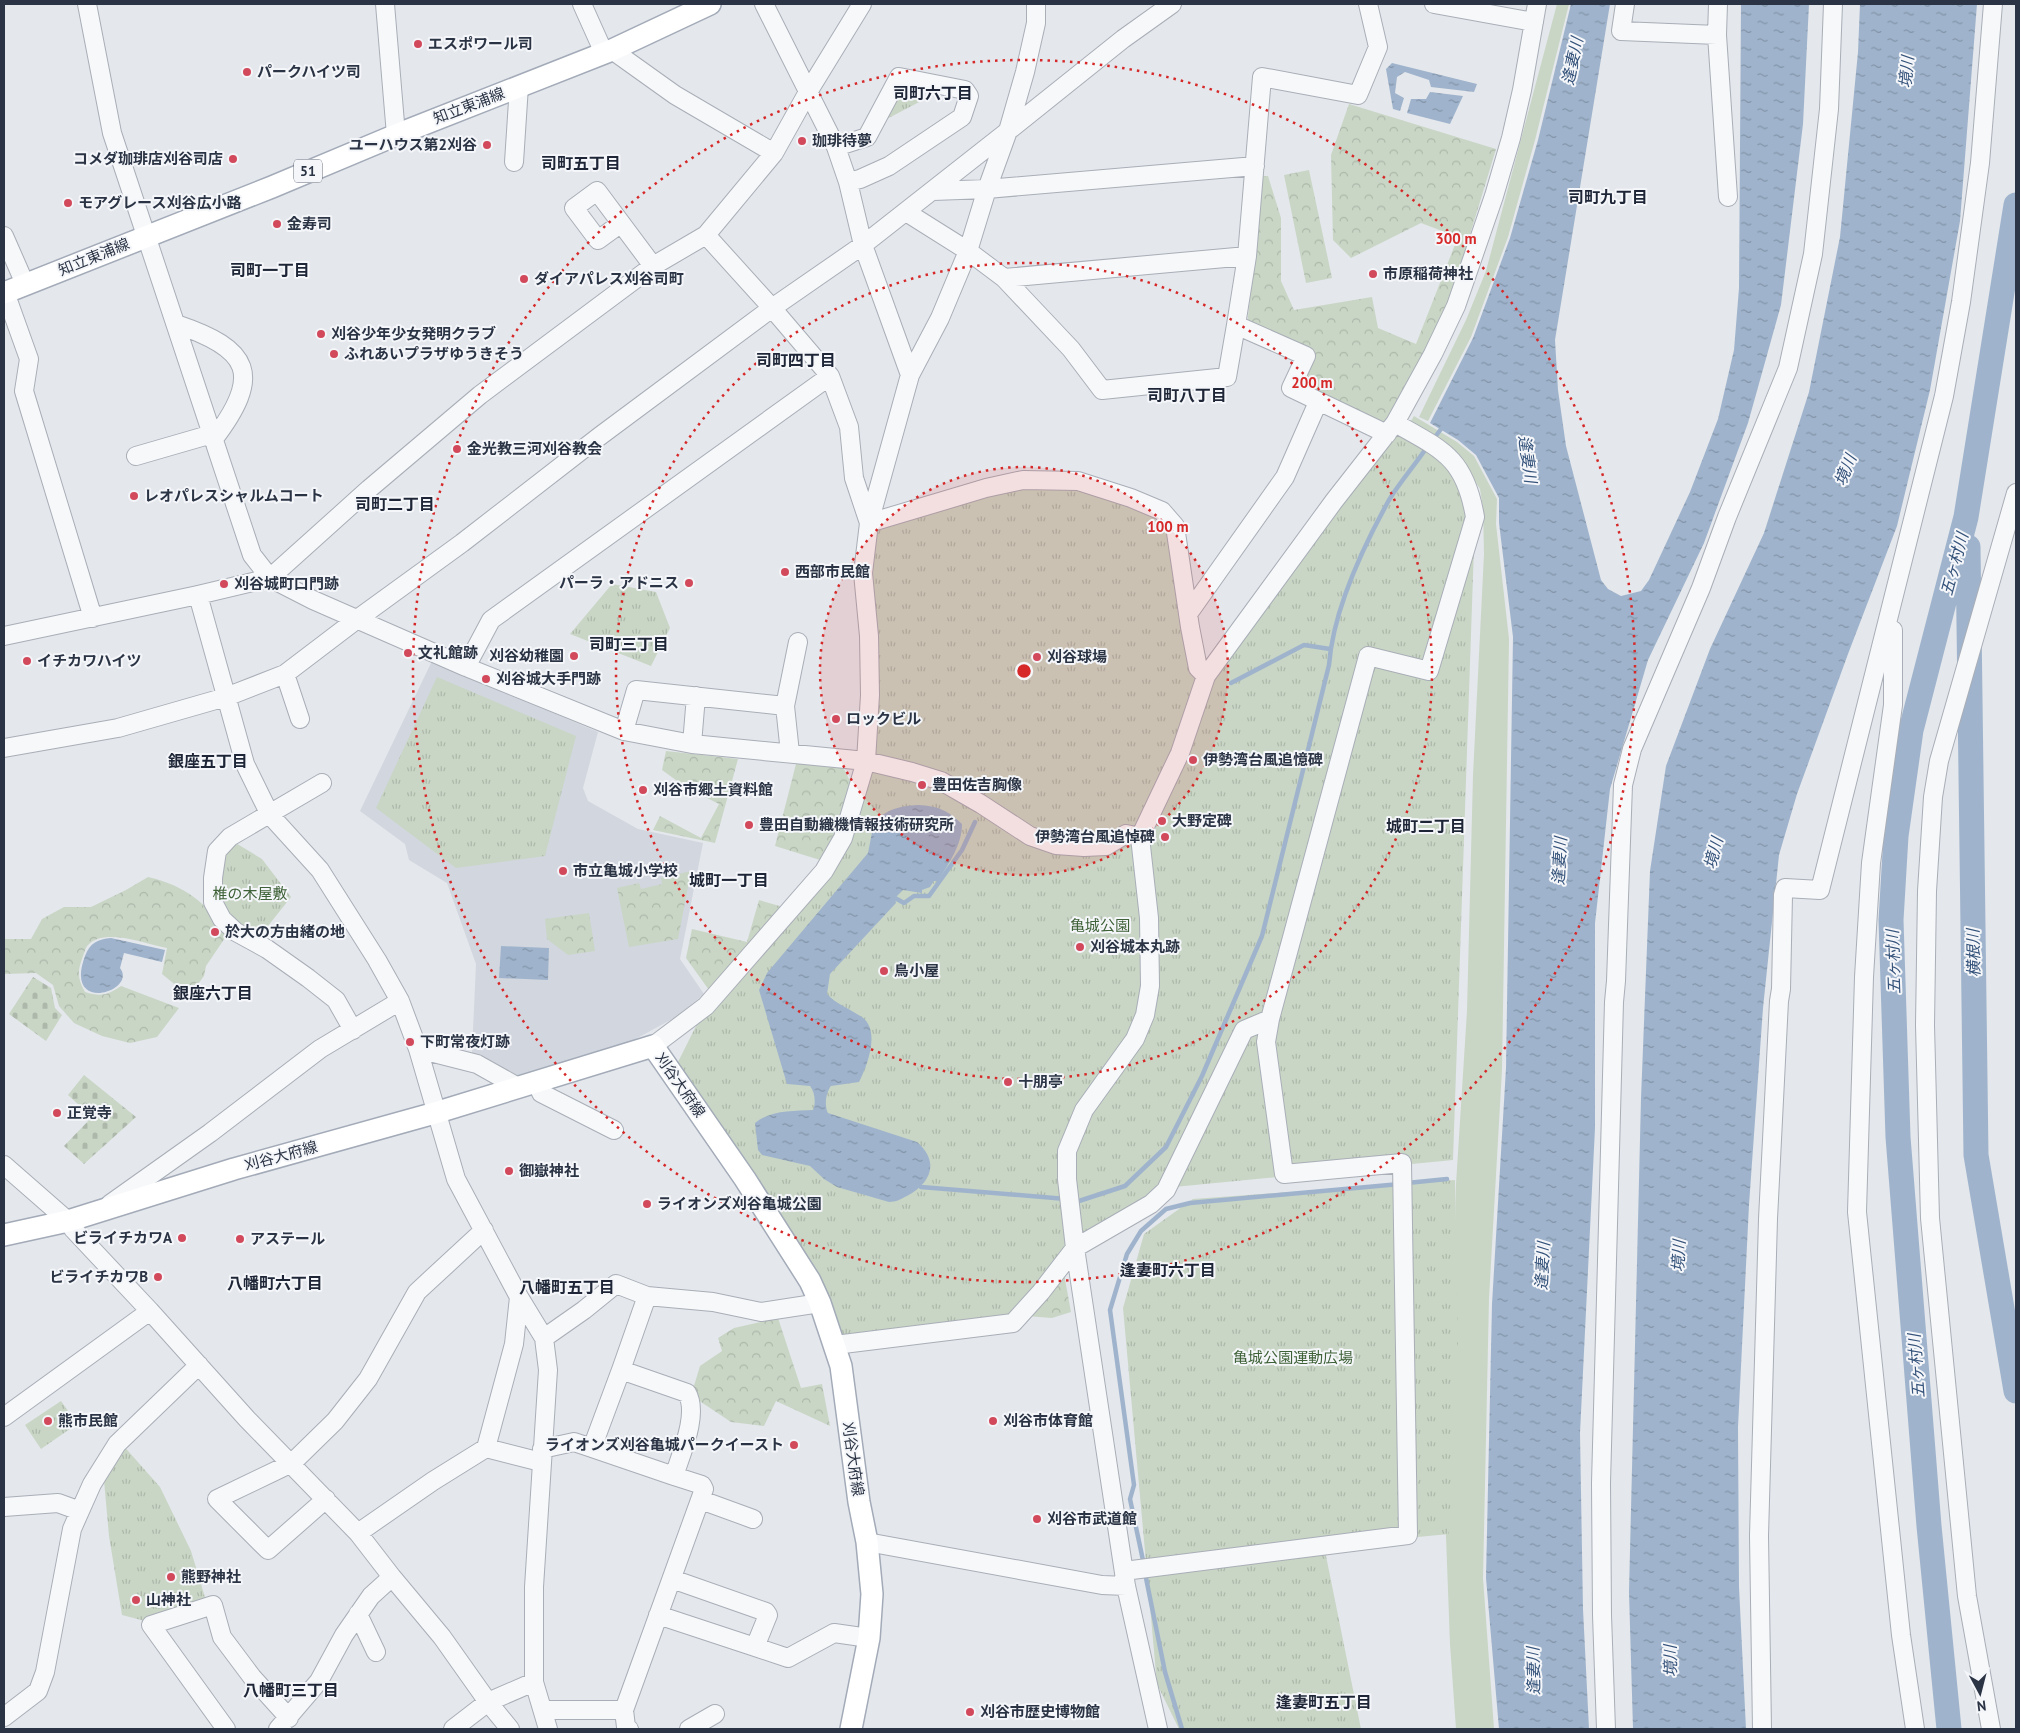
<svg xmlns="http://www.w3.org/2000/svg" width="2020" height="1733" viewBox="0 0 2020 1733" font-family="'PT Sans','Noto Sans JP',sans-serif">
  <style>
    .built { fill: #d2d6de }
    .green { fill: #c9d6c5 }
    .forest { fill: url(#forest-crowns) }
    .cemetery { fill: url(#cemetery-stones) }
    .park { fill: url(#park-tufts) }
    .water { fill: url(#water-ripples) }
    .lines { fill: none; stroke-linecap: round; stroke-linejoin: round }
    .stream { stroke: #9fb4cc; stroke-width: 4.5 }
    .river { stroke: #9fb4cc; stroke-width: 25 }
    .minor-casing { stroke: #a9aeb7; stroke-width: 20 }
    .major-casing { stroke: #a3abb8; stroke-width: 24 }
    .minor { stroke: #f7f8fa; stroke-width: 18 }
    .major { stroke: #fff; stroke-width: 21 }
    .ring { fill: none; stroke: #d62828; stroke-width: 2.5; stroke-dasharray: 2.5 5 }
    .poi-dot { fill: #d1495b; stroke: #f4f6f9; stroke-width: 2 }
    .labels { text-anchor: middle; stroke-width: 4; stroke-linejoin: round; paint-order: stroke }
    .shield { fill: #f4f6f9; stroke: #676e7b; stroke-width: 1 }
    .shield-label { font-size: 14px; font-weight: bold; fill: #2b3445 }
    .poi-label { font-size: 15px; font-weight: bold; fill: #2b3445; stroke: #f4f6f9; text-anchor: start }
    .street-label { font-size: 15px; fill: #2b3445; stroke: #f4f6f9 }
    .park-label { font-size: 15px; fill: #3f6138; stroke: #f4f6f9 }
    .water-label { font-size: 16px; font-style: italic; fill: #34527a; stroke: #f4f6f9 }
    .neighbourhood-label { font-size: 16px; font-weight: bold; fill: #1d2536; stroke: #f4f6f9 }
    .centre { fill: #d62828; stroke: #f4f6f9; stroke-width: 2.5 }
    .ring-label { font-size: 15px; text-anchor: middle; font-weight: bold; fill: #d62828; stroke: #f4f6f9; stroke-width: 4; stroke-linejoin: round; paint-order: stroke }
  </style>
  <defs>
    <pattern id="forest-crowns" width="20" height="18" patternUnits="userSpaceOnUse" patternTransform="scale(1.25)"><rect width="20" height="18" fill="#c9d6c5"/><path d="M2 6a3 3 0 1 1 6 0M12 15a3 3 0 1 1 6 0" fill="none" stroke="#adb8ab"/></pattern>
    <pattern id="cemetery-stones" width="16" height="16" patternUnits="userSpaceOnUse" patternTransform="scale(1.25)"><rect width="16" height="16" fill="#c9d6c5"/><path d="M2 7V4a2 2 0 0 1 4 0v3zM10 15v-3a2 2 0 0 1 4 0v3z" fill="#adb8ab"/></pattern>
    <pattern id="park-tufts" width="24" height="20" patternUnits="userSpaceOnUse" patternTransform="scale(1.25)"><rect width="24" height="20" fill="#c9d6c5"/><path d="M3 7l-1-3M5 7V3M7 7l1-3M15 17l-1-3M17 17v-4M19 17l1-3" fill="none" stroke="#adb8ab"/></pattern>
    <pattern id="water-ripples" width="26" height="14" patternUnits="userSpaceOnUse" patternTransform="scale(1.25)"><rect width="26" height="14" fill="#9fb4cc"/><path d="M2 4q2-2 4 0t4 0M15 11q2-2 4 0t4 0" fill="none" stroke="#8293a7"/></pattern>
  </defs>
  <rect width="100%" height="100%" fill="#e4e7ec"/>
  <!-- built -->
  <path class="built" d="M432,661L598,732L583,788L588,801L638,829L703,843L680,959L704,994L676,1017L628,1043L517,1076L472,1053L476,964L447,883L409,860L405,844L360,811Z"/>
  <!-- green -->
  <path class="green" d="M1557,4H1569L1535,140L1508,237L1471,337L1428,421L1419,417L1466,320L1486,271Z
    M1414,416L1457,442L1474,456L1497,499L1496,524L1509,639L1502,1070L1489,1298L1483,1578L1494,1729H1456L1450,1644L1445,1509L1452,1353L1456,1184L1467,1011L1473,775L1484,554L1483,508L1480,489L1467,468L1408,426Z"/>
  <!-- forest -->
  <path class="forest" d="M1349,104L1496,149L1448,307L1386,426L1299,386L1315,354L1247,325L1254,263L1260,176H1268L1281,218V281L1294,310L1372,297L1378,328L1416,344L1458,237L1421,223L1351,258L1333,240L1331,155Z
    M1309,170L1332,278L1306,283L1284,175Z
    M666,751L738,759L715,843L653,830L660,816L701,838L719,804L687,788L662,770Z
    M797,760L841,763L850,781L837,829L820,860L775,846Z
    M691,871L678,939L629,947L617,888L639,883L641,889L662,884L661,878Z
    M148,877C187,886 204,903 229,932L206,966L204,976L189,996L162,974L167,948C146,944 104,927 88,945C85,948 84,954 82,959C77,972 78,980 85,992C101,997 108,995 121,986L179,1008L157,1037L130,1043L102,1036L74,1023L59,1006L53,985L36,973L4,974V939H31L42,919L64,907H91L126,890Z
    M759,900L783,907L709,990L686,958L692,929L747,942Z
    M589,913L595,951L568,955L547,939L545,919Z
    M1057,1236L1071,1312L1052,1318L1026,1316Z
    M778,1318L801,1388L822,1384L830,1426L776,1401L764,1426L731,1422L698,1400L693,1389L700,1366L722,1351L718,1338L734,1328Z"/>
  <!-- cemetery -->
  <path class="cemetery" d="M33,977L51,988L55,1008L62,1015L46,1041L9,1014Z
    M84,1075L136,1117L84,1164L64,1146L92,1117L68,1095Z"/>
  <!-- park -->
  <path class="park" d="M902,83L924,87L923,100L881,122Z
    M1395,423L1448,456L1475,517L1453,1160L1174,1187L1075,1248L1013,1323L835,1345L820,1303L672,1074L706,1006L824,872L866,761L869,523L986,488L1078,481L1162,511L1206,676Z
    M612,584L656,592L670,628L651,666L570,634Z
    M437,677L576,736L545,856L456,868L376,808Z
    M234,842L262,859L291,897L260,936C210,911 218,904 222,853Z
    M1455,1180L1458,1344L1449,1534L1324,1546L1361,1729H1179L1157,1684L1123,1308L1144,1234L1193,1199Z
    M61,1401L77,1424L41,1449L25,1425Z
    M121,1443L160,1487L191,1551L207,1604L149,1622L122,1615L109,1536L103,1469Z"/>
  <!-- water -->
  <path class="water" d="M1571,4H1610L1555,340L1558,390L1566,446L1601,580L1608,589L1621,596L1641,591L1649,580L1690,492L1718,419L1734,350L1739,288L1741,4H1809L1803,124L1781,305L1748,423L1704,543L1648,660L1610,789L1595,923V1128L1580,1433L1583,1609L1589,1729H1499L1486,1578L1492,1304L1506,1068L1513,637L1499,523V498L1476,455L1458,440L1430,423L1473,338L1510,238L1538,140Z
    M1860,4H1977L1960,221L1930,390L1897,526L1848,654L1797,794L1779,855L1763,1008L1749,1205L1738,1427L1739,1587L1746,1729H1633L1629,1592L1641,1098L1650,871L1666,766L1710,649L1764,533L1809,392L1840,237L1858,52Z
    M1392,63L1477,84L1474,92L1431,87L1429,80L1405,72L1397,77L1395,93L1404,98L1400,111L1393,109L1386,69Z
    M1430,92L1463,96L1450,124L1407,113L1411,99H1426Z
    M918,805C938,806 947,810 962,824C962,845 949,863 938,881H934L930,887L922,890V893L903,890L895,898L896,903L830,974L827,994C836,1004 850,1009 862,1017C881,1031 867,1066 859,1082L831,1086C826,1092 824,1106 828,1113L917,1142C940,1162 931,1183 907,1196C901,1199 896,1202 889,1202L837,1187L824,1179L810,1166L762,1155L758,1150L755,1123C771,1110 793,1111 813,1110C816,1103 815,1092 810,1086L787,1084L759,990L767,973L868,853L874,822C888,809 899,806 918,805Z
    M111,938L165,950L162,962L124,953L120,968C138,991 63,1015 85,956C90,943 98,939 111,938Z
    M501,946L549,948L548,980L499,978Z"/>
  <g class="lines">
    <!-- stream -->
    <path class="stream" d="M1432,441L1444,425
      M1231,683L1304,645L1330,649
      M895,898L904,903L914,896H929L962,850L975,822
      M1407,1183L1447,1179
      M921,1187L1066,1199
      M1079,1201L1125,1186L1166,1147L1202,1076L1262,936L1329,665C1333,612 1363,547 1389,500C1400,482 1415,465 1427,447
      M1144,1565L1130,1499L1134,1485L1110,1310L1127,1254L1141,1231L1166,1209L1190,1203L1400,1184
      M1145,1573L1165,1672L1182,1729"/>
    <!-- river -->
    <path class="river" d="M1968,547L1976,1155L2016,1391
      M1949,1729L1929,1526L1898,1137L1891,920L1896,836L1911,730L1966,517L2016,205"/>
    <defs>
      <path id="minor" d="M87,4L112,133L252,555L270,578L313,600L466,667L624,731L692,744L866,761L912,772L941,781L981,804L1030,836L1056,845L1084,847L1106,846L1126,834L1140,837
        M385,4L396,135
        M582,4L604,53
        M764,4L836,147L848,182L863,245L910,375
        M1368,4L1378,47L1358,95L1262,77L1247,256L1236,325L1306,356L1291,388L1387,434
        M1434,4L1534,22
        M1625,4L1621,31L1717,35
        M1718,4L1717,35L1728,197
        M612,50L675,95L774,153
        M836,147L867,137L899,77L965,90L969,96L962,117L889,166L860,179L848,182
        M514,162L519,86
        M933,191L987,189L1255,166
        M906,212L968,251L1004,278L1071,349L1102,390L1227,377L1236,325
        M620,224L598,240L574,208L597,191L653,266
        M706,235L772,308L830,376L849,427L854,478L869,523L986,488L1023,480L1078,481L1131,498L1162,511L1175,526L1190,627L1198,668L1206,676
        M4,236L25,284
        M1004,278L1247,256
        M5,292L29,359L24,391L93,618
        M176,324C251,349 263,375 213,440
        M136,456L212,434
        M1188,614L1285,477L1318,402
        M1893,630V705L1871,863L1864,977L1857,1212L1901,1635L1915,1729
        M4,636L198,595
        M466,667L491,620L830,376
        M285,674L300,719
        M785,706L798,642
        M624,731L636,690L785,706L790,753
        M692,744L696,696
        M4,748L118,728L226,697L285,674L356,620L462,543L600,436L772,308L863,245L1008,131L1025,72L1036,23V4
        M322,783L230,837L217,851L213,878V902L222,919L236,932L267,949L308,978L336,1000L353,1030
        M653,1046L706,1006L824,871L843,838L866,761L870,695L869,636L863,573L869,523L910,375L940,318L968,251L987,189L1008,131L1123,39L1172,4
        M418,1049L477,1064L518,1087
        M537,1081L541,1093L614,1130
        M4,1165L68,1221L73,1229L150,1311L247,1419L358,1533L392,1577L442,1637L488,1702L510,1729
        M110,1204L210,1133L320,1049L400,1001
        M519,1297L514,1344L486,1448L541,1462
        M544,1338L584,1310L616,1284L647,1296L713,1302L761,1312L820,1303
        M835,1345L1013,1323L1041,1292L1075,1248L1151,1204L1166,1190L1244,1030L1270,1019L1368,656L1429,671L1475,517C1465,458 1443,450 1395,423
        M621,1370L592,1448L674,1476C681,1454 699,1414 687,1393L621,1370L647,1296
        M4,1417L150,1311
        M542,1449L574,1442L592,1448
        M326,1499L268,1550L217,1499L292,1463L335,1421L368,1379L417,1292L484,1230
        M701,1500L753,1519
        M4,1507L58,1503L80,1511
        M358,1533L433,1481L486,1448
        M867,1542L1102,1585L1126,1586
        M1124,1571L1408,1535L1402,1163L1284,1174L1266,1042L1270,1019
        M358,1614L376,1652
        M658,1615L755,1647L768,1615L766,1612L672,1579
        M755,1647L788,1658L834,1633L869,1638
        M543,1710H624
        M4,1717L38,1691L45,1672L72,1529L92,1484L117,1444L199,1365
        M226,1729L151,1625L213,1605L222,1637L252,1677L289,1718
        M278,1729L319,1681L344,1635L371,1596L392,1577
        M453,1729L488,1702L534,1682
        M548,1729L534,1682V1587L548,1370L544,1338L519,1297L456,1179L418,1049L400,1001L377,960L320,870L270,815L245,764L198,595L270,578L369,489L480,395L653,266L706,235L774,153L808,92L862,4
        M629,1729L626,1727L624,1710L704,1489L702,1485L674,1476
        M689,1729L715,1714
        M1158,1729L1126,1586L1075,1248L1067,1179V1151L1084,1110L1135,1039L1145,1015L1150,986L1149,918L1140,837L1180,753L1206,676L1334,501L1395,423L1433,354L1456,306L1494,196L1511,138L1522,90L1537,4
        M1606,1729L1602,1615L1601,1483L1614,1002L1616,981L1623,785L1632,749L1701,588L1727,517L1788,368L1813,254L1829,109L1833,4
        M1762,1729L1759,1536L1768,1219L1779,1001L1781,989L1783,895L1785,888L1820,890L1944,396L1961,302L1980,163L1993,4
        M1991,1729L1967,1596L1930,1218L1925,1025L1927,891L1933,797L1939,761L2016,493"/>
      <path id="major" d="M4,293L272,187L396,135L612,50L710,4
        M4,1235L68,1221L234,1169L435,1113L653,1046L745,1179L810,1281L820,1303L841,1366L859,1502L867,1542L872,1594L869,1638L851,1729"/>
    </defs>
    <!-- minor casing -->
    <use href="#minor" class="minor-casing"/>
    <!-- major casing -->
    <use href="#major" class="major-casing"/>
    <!-- minor -->
    <use href="#minor" class="minor"/>
    <!-- major -->
    <use href="#major" class="major"/>
  </g>
  <!-- distance rings -->
  <circle cx="1024" cy="671" r="204" fill="#d62828" fill-opacity=".12"/>
  <g class="ring">
    <circle cx="1024" cy="671" r="204"/>
    <circle cx="1024" cy="671" r="408"/>
    <circle cx="1024" cy="671" r="611"/>
  </g>
  <!-- markers -->
  <g class="poi-dot">
    <circle cx="418" cy="44" r="5"/>
    <circle cx="247" cy="72" r="5"/>
    <circle cx="802" cy="141" r="5"/>
    <circle cx="487" cy="145" r="5"/>
    <circle cx="233" cy="159" r="5"/>
    <circle cx="68" cy="203" r="5"/>
    <circle cx="277" cy="224" r="5"/>
    <circle cx="1373" cy="274" r="5"/>
    <circle cx="524" cy="279" r="5"/>
    <circle cx="321" cy="334" r="5"/>
    <circle cx="334" cy="354" r="5"/>
    <circle cx="457" cy="449" r="5"/>
    <circle cx="134" cy="496" r="5"/>
    <circle cx="785" cy="572" r="5"/>
    <circle cx="689" cy="583" r="5"/>
    <circle cx="224" cy="584" r="5"/>
    <circle cx="408" cy="653" r="5"/>
    <circle cx="574" cy="656" r="5"/>
    <circle cx="1037" cy="657" r="5"/>
    <circle cx="27" cy="661" r="5"/>
    <circle cx="486" cy="679" r="5"/>
    <circle cx="836" cy="719" r="5"/>
    <circle cx="1193" cy="760" r="5"/>
    <circle cx="922" cy="785" r="5"/>
    <circle cx="643" cy="790" r="5"/>
    <circle cx="1162" cy="821" r="5"/>
    <circle cx="749" cy="825" r="5"/>
    <circle cx="1165" cy="837" r="5"/>
    <circle cx="563" cy="871" r="5"/>
    <circle cx="215" cy="932" r="5"/>
    <circle cx="1080" cy="947" r="5"/>
    <circle cx="884" cy="971" r="5"/>
    <circle cx="410" cy="1042" r="5"/>
    <circle cx="1008" cy="1082" r="5"/>
    <circle cx="57" cy="1113" r="5"/>
    <circle cx="509" cy="1171" r="5"/>
    <circle cx="647" cy="1204" r="5"/>
    <circle cx="182" cy="1238" r="5"/>
    <circle cx="240" cy="1239" r="5"/>
    <circle cx="158" cy="1277" r="5"/>
    <circle cx="48" cy="1421" r="5"/>
    <circle cx="993" cy="1421" r="5"/>
    <circle cx="794" cy="1445" r="5"/>
    <circle cx="1037" cy="1519" r="5"/>
    <circle cx="171" cy="1577" r="5"/>
    <circle cx="136" cy="1600" r="5"/>
    <circle cx="970" cy="1712" r="5"/>
  </g>
  <g class="labels">
    <!-- shield labels -->
    <rect class="shield" x="294" y="159.5" width="28" height="23" rx="4"/>
    <g class="shield-label">
      <text x="308" y="176">51</text>
    </g>
    <!-- poi labels -->
    <g class="poi-label">
      <text x="428" y="49">エスポワール司</text>
      <text x="257" y="77">パークハイツ司</text>
      <text x="812" y="146">珈琲待夢</text>
      <text x="477" y="150" text-anchor="end">ユーハウス第2刈谷</text>
      <text x="223" y="164" text-anchor="end">コメダ珈琲店刈谷司店</text>
      <text x="78" y="208">モアグレース刈谷広小路</text>
      <text x="287" y="229">金寿司</text>
      <text x="1383" y="279">市原稲荷神社</text>
      <text x="534" y="284">ダイアパレス刈谷司町</text>
      <text x="331" y="339">刈谷少年少女発明クラブ</text>
      <text x="344" y="359">ふれあいプラザゆうきそう</text>
      <text x="467" y="454">金光教三河刈谷教会</text>
      <text x="144" y="501">レオパレスシャルムコート</text>
      <text x="795" y="577">西部市民館</text>
      <text x="679" y="588" text-anchor="end">パーラ・アドニス</text>
      <text x="234" y="589">刈谷城町口門跡</text>
      <text x="418" y="658">文礼館跡</text>
      <text x="564" y="661" text-anchor="end">刈谷幼稚園</text>
      <text x="1047" y="662">刈谷球場</text>
      <text x="37" y="666">イチカワハイツ</text>
      <text x="496" y="684">刈谷城大手門跡</text>
      <text x="846" y="724">ロックビル</text>
      <text x="1203" y="765">伊勢湾台風追憶碑</text>
      <text x="932" y="790">豊田佐吉胸像</text>
      <text x="653" y="795">刈谷市郷土資料館</text>
      <text x="1172" y="826">大野定碑</text>
      <text x="759" y="830">豊田自動織機情報技術研究所</text>
      <text x="1155" y="842" text-anchor="end">伊勢湾台風追悼碑</text>
      <text x="573" y="876">市立亀城小学校</text>
      <text x="225" y="937">於大の方由緒の地</text>
      <text x="1090" y="952">刈谷城本丸跡</text>
      <text x="894" y="976">鳥小屋</text>
      <text x="420" y="1047">下町常夜灯跡</text>
      <text x="1018" y="1087">十朋亭</text>
      <text x="67" y="1118">正覚寺</text>
      <text x="519" y="1176">御嶽神社</text>
      <text x="657" y="1209">ライオンズ刈谷亀城公園</text>
      <text x="172" y="1243" text-anchor="end">ビライチカワA</text>
      <text x="250" y="1244">アステール</text>
      <text x="148" y="1282" text-anchor="end">ビライチカワB</text>
      <text x="58" y="1426">熊市民館</text>
      <text x="1003" y="1426">刈谷市体育館</text>
      <text x="784" y="1450" text-anchor="end">ライオンズ刈谷亀城パークイースト</text>
      <text x="1047" y="1524">刈谷市武道館</text>
      <text x="181" y="1582">熊野神社</text>
      <text x="146" y="1605">山神社</text>
      <text x="980" y="1717">刈谷市歴史博物館</text>
    </g>
    <!-- street labels -->
    <g class="street-label">
      <text transform="translate(469 106) rotate(-21)" y="5">知立東浦線</text>
      <text transform="translate(94 257) rotate(-22)" y="5">知立東浦線</text>
      <text transform="translate(680 1085) rotate(55)" y="5">刈谷大府線</text>
      <text transform="translate(281 1156) rotate(-15)" y="5">刈谷大府線</text>
      <text transform="translate(853 1459) rotate(82)" y="5">刈谷大府線</text>
    </g>
    <!-- park labels -->
    <g class="park-label">
      <text x="250" y="899">椎の木屋敷</text>
      <text x="1100" y="931">亀城公園</text>
      <text x="1293" y="1363">亀城公園運動広場</text>
    </g>
    <!-- water labels -->
    <g class="water-label">
      <text transform="translate(1572 61) rotate(-78)" y="6">逢妻川</text>
      <text transform="translate(1906 72) rotate(-85)" y="6">境川</text>
      <text transform="translate(1528 459) rotate(82)" y="6">逢妻川</text>
      <text transform="translate(1845 470) rotate(-68)" y="6">境川</text>
      <text transform="translate(1954 564) rotate(-75)" y="6">五ヶ村川</text>
      <text transform="translate(1713 853) rotate(-75)" y="6">境川</text>
      <text transform="translate(1559 861) rotate(-87)" y="6">逢妻川</text>
      <text transform="translate(1973 953) rotate(-91)" y="6">横根川</text>
      <text transform="translate(1893 962) rotate(-92)" y="6">五ヶ村川</text>
      <text transform="translate(1678 1256) rotate(-87)" y="6">境川</text>
      <text transform="translate(1542 1266) rotate(-87)" y="6">逢妻川</text>
      <text transform="translate(1916 1366) rotate(-94)" y="6">五ヶ村川</text>
      <text transform="translate(1670 1661) rotate(-91)" y="6">境川</text>
      <text transform="translate(1533 1671) rotate(-91)" y="6">逢妻川</text>
    </g>
    <!-- neighbourhood labels -->
    <g class="neighbourhood-label">
      <text x="933" y="99">司町六丁目</text>
      <text x="581" y="169">司町五丁目</text>
      <text x="1608" y="203">司町九丁目</text>
      <text x="270" y="276">司町一丁目</text>
      <text x="796" y="366">司町四丁目</text>
      <text x="1187" y="401">司町八丁目</text>
      <text x="395" y="510">司町二丁目</text>
      <text x="629" y="650">司町三丁目</text>
      <text x="208" y="767">銀座五丁目</text>
      <text x="1426" y="832">城町二丁目</text>
      <text x="729" y="886">城町一丁目</text>
      <text x="213" y="999">銀座六丁目</text>
      <text x="1168" y="1276">逢妻町六丁目</text>
      <text x="275" y="1289">八幡町六丁目</text>
      <text x="567" y="1293">八幡町五丁目</text>
      <text x="291" y="1696">八幡町三丁目</text>
      <text x="1324" y="1708">逢妻町五丁目</text>
    </g>
  </g>
  <circle cx="1024" cy="671" r="8" class="centre"/>
  <g class="ring-label">
    <text x="1456" y="244">300 m</text>
    <text x="1312" y="388">200 m</text>
    <text x="1168" y="532">100 m</text>
  </g>
  <!-- border -->
  <rect width="2020" height="1733" fill="none" stroke="#2b3445" stroke-width="10"/>
  <!-- north arrow -->
  <g transform="translate(1980 1693) rotate(173)" stroke="#f4f6f9" stroke-width="4" paint-order="stroke">
  <path d="M0-4L9 19L0 12L-9 19Z" fill="#2b3445"/>
  <text y="-8" font-size="14" font-weight="bold" text-anchor="middle" fill="#2b3445">N</text>
  </g>
</svg>
